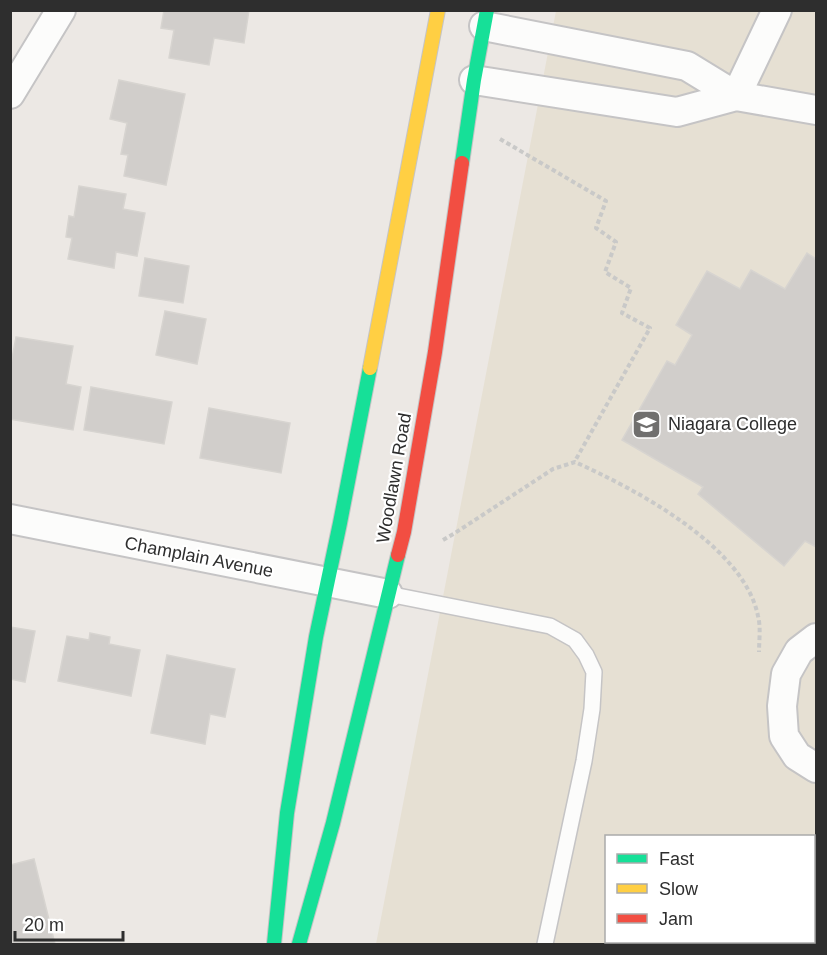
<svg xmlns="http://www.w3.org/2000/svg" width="827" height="955" viewBox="0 0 827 955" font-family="Arial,sans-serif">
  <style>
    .education { fill: #e6e0d3; fill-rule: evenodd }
    .building { fill: #d1cecb; stroke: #d7d4d0; stroke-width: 1.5 }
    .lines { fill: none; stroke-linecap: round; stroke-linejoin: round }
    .lane-casing { stroke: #c5c4c5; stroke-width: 18 }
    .street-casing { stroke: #c5c4c5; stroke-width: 32 }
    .fast-casing { stroke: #c5c4c5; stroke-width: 16 }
    .slow-casing { stroke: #c5c4c5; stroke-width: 16 }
    .jam-casing { stroke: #c5c4c5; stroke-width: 16 }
    .path { stroke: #c9c9c8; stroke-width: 4; stroke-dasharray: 4.5 3; stroke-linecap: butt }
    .lane { stroke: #fcfcfb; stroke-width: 15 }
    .street { stroke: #fcfcfb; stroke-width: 28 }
    .fast { stroke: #16e098; stroke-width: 14 }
    .slow { stroke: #ffcf43; stroke-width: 14 }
    .jam { stroke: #f24e42; stroke-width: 14 }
    .labels { text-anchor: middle; stroke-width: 4.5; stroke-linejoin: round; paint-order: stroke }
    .poi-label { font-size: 18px; fill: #2e2e2e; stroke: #fff; text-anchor: start }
    .street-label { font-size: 18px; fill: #2e2e2e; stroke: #fff }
  </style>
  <rect width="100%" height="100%" fill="#ece8e4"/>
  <!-- education -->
  <path class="education" d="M556,11H816V944H376ZM606,836H814V942H606Z"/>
  <!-- building -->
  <path class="building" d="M164,10H249L244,43L214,38L209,65L169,58L174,30L161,28Z
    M119,80L185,94L166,185L124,176L128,155L121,154L127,123L110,119Z
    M79,186L126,194L123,209L145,213L137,256L116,252L114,268L68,259L72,238L66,237L69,216L74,217Z
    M807,253L816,259V547L805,541L784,566L698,494L703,487L622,440L667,361L675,365L692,335L676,325L707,271L740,289L751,270L785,289Z
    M145,258L189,266L183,303L139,296Z
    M165,311L206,319L197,364L156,355Z
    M16,337L73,346L66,384L81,387L73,430L10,419V369Z
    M91,387L172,402L164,444L84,430Z
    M209,408L290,423L281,473L200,458Z
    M10,627L35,631L25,682L10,679Z
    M90,633L110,637L109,644L140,650L131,696L58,681L67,636L89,640Z
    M167,655L235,669L225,717L210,714L205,744L151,733Z
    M34,859L55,944H10V865Z"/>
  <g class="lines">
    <defs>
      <path id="lane" d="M388,594L550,626L575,640L586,655L594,672L592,709L584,761L545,944"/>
      <path id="street" d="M484,26L687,66L736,96L816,110
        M474,80L677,112L736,96
        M10,94L61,10
        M736,96L777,10
        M10,519L388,594
        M816,638L799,651L786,674L782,706L784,736L797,756L816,768"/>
      <path id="fast" d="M462,163L474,80L487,10
        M274,944L287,813L316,637L340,523L370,368
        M299,944L333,823L398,555"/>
      <path id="slow" d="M370,368L438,10"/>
      <path id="jam" d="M398,555L404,532L435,352L462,163"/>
    </defs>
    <!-- lane casing -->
    <use href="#lane" class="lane-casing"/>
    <!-- street casing -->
    <use href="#street" class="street-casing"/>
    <!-- fast casing -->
    <use href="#fast" class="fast-casing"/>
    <!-- slow casing -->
    <use href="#slow" class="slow-casing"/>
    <!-- jam casing -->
    <use href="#jam" class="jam-casing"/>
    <!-- path -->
    <path class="path" d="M500,139L606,201L596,228L616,242L605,272L631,288L622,313L650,328L575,461
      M443,540L455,533L553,469L575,462C635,489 744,546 758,616C761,627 759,641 759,652"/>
    <!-- lane -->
    <use href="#lane" class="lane"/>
    <!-- street -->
    <use href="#street" class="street"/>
    <!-- fast -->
    <use href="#fast" class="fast"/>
    <!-- slow -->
    <use href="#slow" class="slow"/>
    <!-- jam -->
    <use href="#jam" class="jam"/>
  </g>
  <!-- icons -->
  <defs>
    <symbol id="university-square" viewBox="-11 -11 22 22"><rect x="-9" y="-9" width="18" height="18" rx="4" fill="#706f6e" stroke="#fff"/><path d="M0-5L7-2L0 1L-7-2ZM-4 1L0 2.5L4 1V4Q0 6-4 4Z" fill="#fff"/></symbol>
  </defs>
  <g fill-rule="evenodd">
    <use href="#university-square" x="630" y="408" width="33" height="33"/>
  </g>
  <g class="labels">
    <!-- poi labels -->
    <g class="poi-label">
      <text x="668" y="430">Niagara College</text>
    </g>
    <!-- street labels -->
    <g class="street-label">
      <text transform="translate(394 478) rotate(-80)" y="6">Woodlawn Road</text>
      <text transform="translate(199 557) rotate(11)" y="6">Champlain Avenue</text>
    </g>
  </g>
  <!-- border -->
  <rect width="827" height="955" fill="none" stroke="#2e2e2e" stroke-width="24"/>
  <!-- legend -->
  <rect x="605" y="835" width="210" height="108" fill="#ffffff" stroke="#ababab" stroke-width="1.5"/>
  <rect x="617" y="854" width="30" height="9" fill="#16e098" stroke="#ababab" stroke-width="1.5"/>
  <text x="659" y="865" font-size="18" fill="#2e2e2e">Fast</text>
  <rect x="617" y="884" width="30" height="9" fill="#ffcf43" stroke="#ababab" stroke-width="1.5"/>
  <text x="659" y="895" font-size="18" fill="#2e2e2e">Slow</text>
  <rect x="617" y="914" width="30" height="9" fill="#f24e42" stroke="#ababab" stroke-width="1.5"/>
  <text x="659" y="925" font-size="18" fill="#2e2e2e">Jam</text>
  <!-- scale -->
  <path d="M15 931v9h108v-9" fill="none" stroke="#2e2e2e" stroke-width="3"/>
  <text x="24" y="931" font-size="18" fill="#2e2e2e" stroke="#ffffff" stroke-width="4.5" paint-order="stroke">20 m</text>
</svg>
